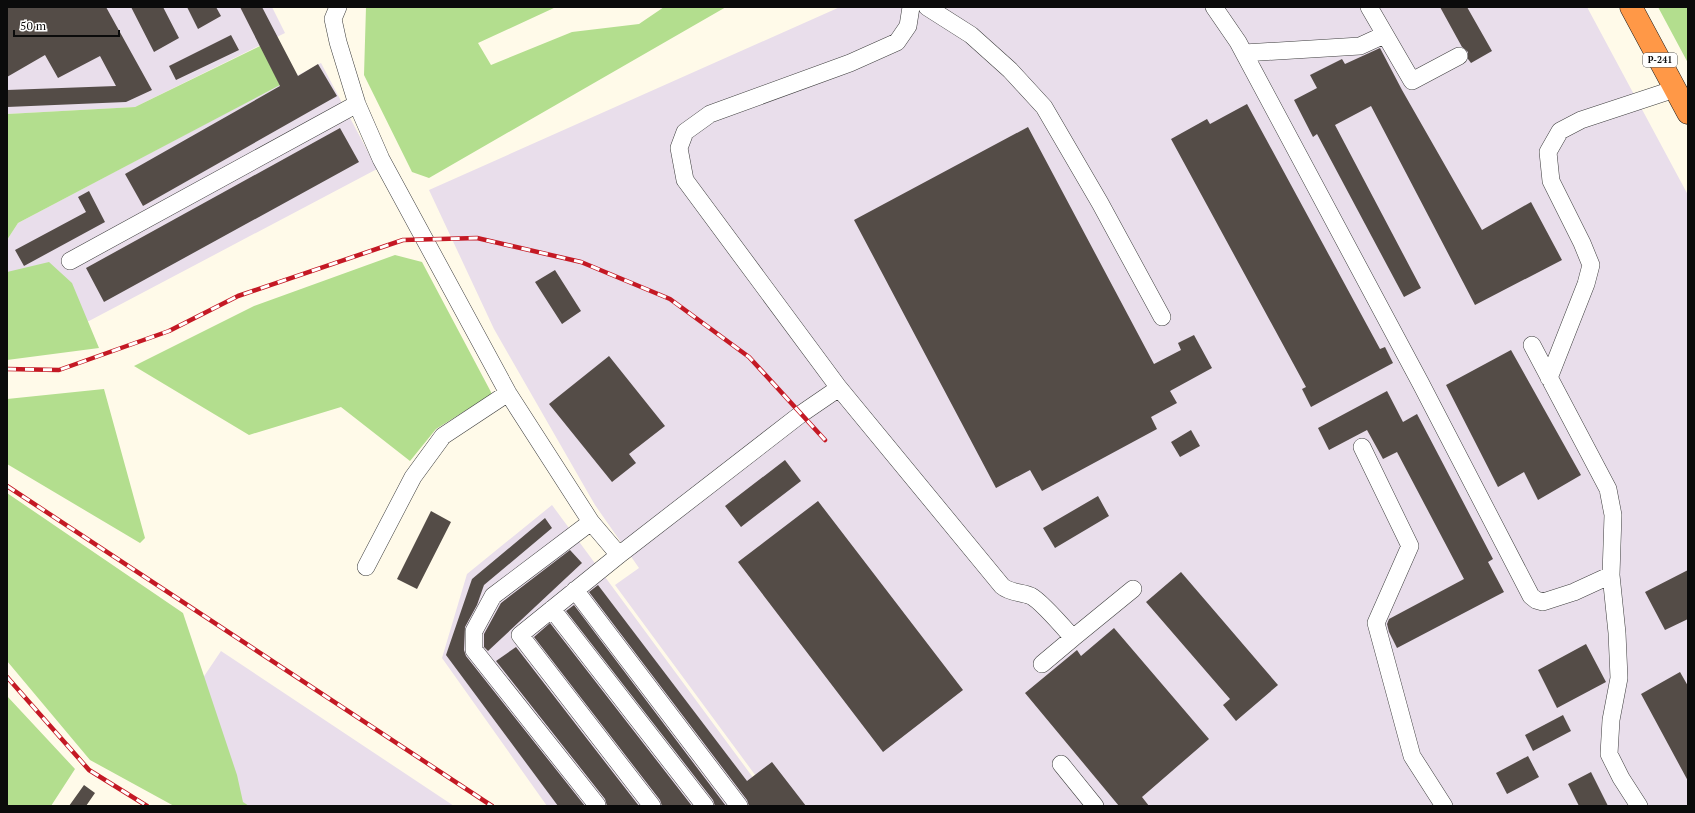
<svg xmlns="http://www.w3.org/2000/svg" width="1695" height="813" viewBox="0 0 1695 813" font-family="'PT Serif',serif">
  <style>
    .industrial { fill: #e9deeb }
    .forest { fill: #b3de8e }
    .building { fill: #544c47 }
    .lines { fill: none; stroke-linecap: round; stroke-linejoin: round }
    .minor-casing { stroke: #3e3e3e; stroke-width: 18 }
    .highway-casing { stroke: #1c1c1c; stroke-width: 23 }
    .minor { stroke: #fff; stroke-width: 17 }
    .highway { stroke: #ff9847; stroke-width: 22 }
    .rail-casing { stroke: #c41924; stroke-width: 4.5 }
    .rail { stroke: #fff; stroke-width: 3; stroke-dasharray: 9; stroke-linecap: butt }
    .labels { text-anchor: middle; stroke-width: 4; stroke-linejoin: round; paint-order: stroke }
    .shield { fill: #fff; stroke: #545454; stroke-width: 1 }
    .shield-label { font-size: 9px; font-weight: bold; fill: #0b0b0b }
  </style>
  <rect width="100%" height="100%" fill="#fffae9"/>
  <!-- industrial -->
  <path class="industrial" d="M7,7H272L285,33L135,107L7,114Z
    M840,7H1587L1688,195V806H778L615,585L639,568L595,505L494,329L429,190Z
    M321,63L377,169L89,321L33,327L7,303V240L18,223Z
    M552,505L774,806H547L442,658L467,574Z
    M221,651L454,806H238L154,751Z"/>
  <!-- forest -->
  <path class="forest" d="M366,7H556L478,43L491,65L572,32L639,24L664,7H726L429,178L412,172L364,75Z
    M1658,7H1688V63Z
    M260,46L280,85L18,223L7,240V114L135,107Z
    M395,255L422,262L492,394L436,429L410,461L341,407L249,435L134,366L254,306Z
    M49,262L72,283L99,348L7,360V272Z
    M104,389L145,538L140,543L7,464V399Z
    M7,493L183,613L237,775L243,802L249,806H174L90,760L7,661Z
    M7,696L75,769L51,806H7Z"/>
  <!-- building -->
  <path class="building" d="M7,7H106L152,90L126,102L7,107V90L116,86L100,56L58,78L45,55L7,77Z
    M131,7H163L179,38L154,52Z
    M187,7H216L221,16L198,29Z
    M240,7H262L298,76L318,64L337,96L143,206L125,174L280,86Z
    M1440,7H1467L1492,51L1471,63L1468,59V52L1462,47Z
    M231,35L239,50L176,80L169,66Z
    M1380,48L1402,90L1482,230L1531,202L1562,260L1475,305L1371,106L1335,125L1421,288L1404,297L1317,134L1313,137L1294,100L1317,88L1310,75L1342,59L1345,64Z
    M1247,104L1380,349L1385,347L1393,363L1311,407L1302,389L1306,387L1171,139L1207,119L1210,124Z
    M1028,127L1154,364L1181,350L1178,343L1194,335L1212,368L1170,391L1177,403L1151,417L1157,429L1042,491L1030,470L996,488L854,220Z
    M340,128L359,162L104,302L86,268Z
    M89,191L105,222L24,266L15,250L86,212L78,197Z
    M555,270L581,311L562,324L535,282Z
    M1511,350L1581,475L1538,500L1524,472L1498,487L1446,385Z
    M609,356L665,426L629,454L636,463L612,482L549,404Z
    M1387,391L1403,422L1417,414L1493,559L1488,562L1504,592L1397,648L1389,632L1387,624L1389,619L1464,579L1397,452L1383,459L1367,430L1329,450L1318,428Z
    M1191,430L1200,446L1180,457L1171,442Z
    M785,460L801,481L741,527L725,506Z
    M1098,496L1109,516L1055,548L1043,528Z
    M818,501L963,690L883,752L738,562Z
    M431,511L451,522L417,589L397,579Z
    M545,518L552,528L484,585L477,605L465,627L464,650L466,656L585,806H558L446,655L472,579Z
    M570,550L582,563L488,651L484,647V634L501,603Z
    M1688,570V619L1665,630L1645,592Z
    M1181,572L1278,685L1236,721L1223,705L1230,699L1146,602Z
    M598,585L747,781L772,762L806,806H749L747,800L589,592Z
    M574,605L726,806H715L713,800L566,611Z
    M550,623L692,806H662L660,800L534,637Z
    M1114,628L1209,739L1142,797L1149,806H1119L1025,693L1077,650L1081,656Z
    M1586,644L1606,682L1557,708L1538,670Z
    M516,647L639,806H607L605,799L496,661Z
    M1680,672L1688,686V781L1641,694Z
    M1563,715L1571,731L1533,751L1525,735Z
    M1528,756L1539,777L1507,794L1496,773Z
    M1591,772L1608,806H1579L1568,784Z
    M84,785L95,793L86,806H69Z"/>
  <g class="lines">
    <defs>
      <path id="minor" d="M338,7L333,19L338,42L357,104L381,159L508,393L591,522L619,555
        M911,7L908,26L897,42L850,63L710,114L685,132L679,148L685,180L839,388L1002,586C1010,593 1021,592 1031,596C1041,601 1065,629 1073,638L1133,589
        M927,7L971,35L1010,70L1044,107L1100,203L1162,317
        M1214,7L1238,42L1420,382L1531,596L1536,600L1543,602L1574,592L1611,575
        M1369,7L1412,81L1459,56
        M1244,53L1360,46L1384,35
        M70,261L357,104
        M1532,345L1608,489L1613,515L1611,575L1617,633L1619,678L1611,720L1609,754L1621,778L1639,806
        M1549,378L1586,284L1591,265L1582,243L1551,181L1548,152L1560,131L1581,120L1675,89
        M1362,447L1410,546L1376,623L1412,756L1444,806
        M591,522L493,596L474,631V650L597,805
        M366,567L413,477L443,436L508,393
        M575,590L739,806
        M552,609L705,806
        M1042,664L1073,638
        M1061,764L1095,806
        M652,806L520,635L619,555L801,414L839,388"/>
      <path id="highway" d="M1631,7L1688,113"/>
    </defs>
    <!-- minor casing -->
    <use href="#minor" class="minor-casing"/>
    <!-- highway casing -->
    <use href="#highway" class="highway-casing"/>
    <!-- minor -->
    <use href="#minor" class="minor"/>
    <!-- highway -->
    <use href="#highway" class="highway"/>
    <defs>
      <path id="rail" d="M7,369L59,370L169,331L238,296L403,240L477,238L581,262L670,299L749,357L825,440
        M7,486L492,806
        M7,677L89,770L147,806"/>
    </defs>
    <!-- rail casing -->
    <use href="#rail" class="rail-casing"/>
    <!-- rail -->
    <use href="#rail" class="rail"/>
  </g>
  <g class="labels">
    <!-- shield labels -->
    <rect class="shield" x="1643" y="53" width="34" height="14" rx="3"/>
    <g class="shield-label">
      <text x="1660" y="63">Р-241</text>
    </g>
  </g>
  <!-- border -->
  <rect width="1695" height="813" fill="none" stroke="#0b0b0b" stroke-width="16"/>
  <!-- scale -->
  <path d="M14 30v6h105v-6" fill="none" stroke="#0b0b0b" stroke-width="2"/>
  <text x="20" y="30" font-size="12" fill="#0b0b0b" stroke="#ffffff" stroke-width="3" paint-order="stroke">50 m</text>
</svg>
